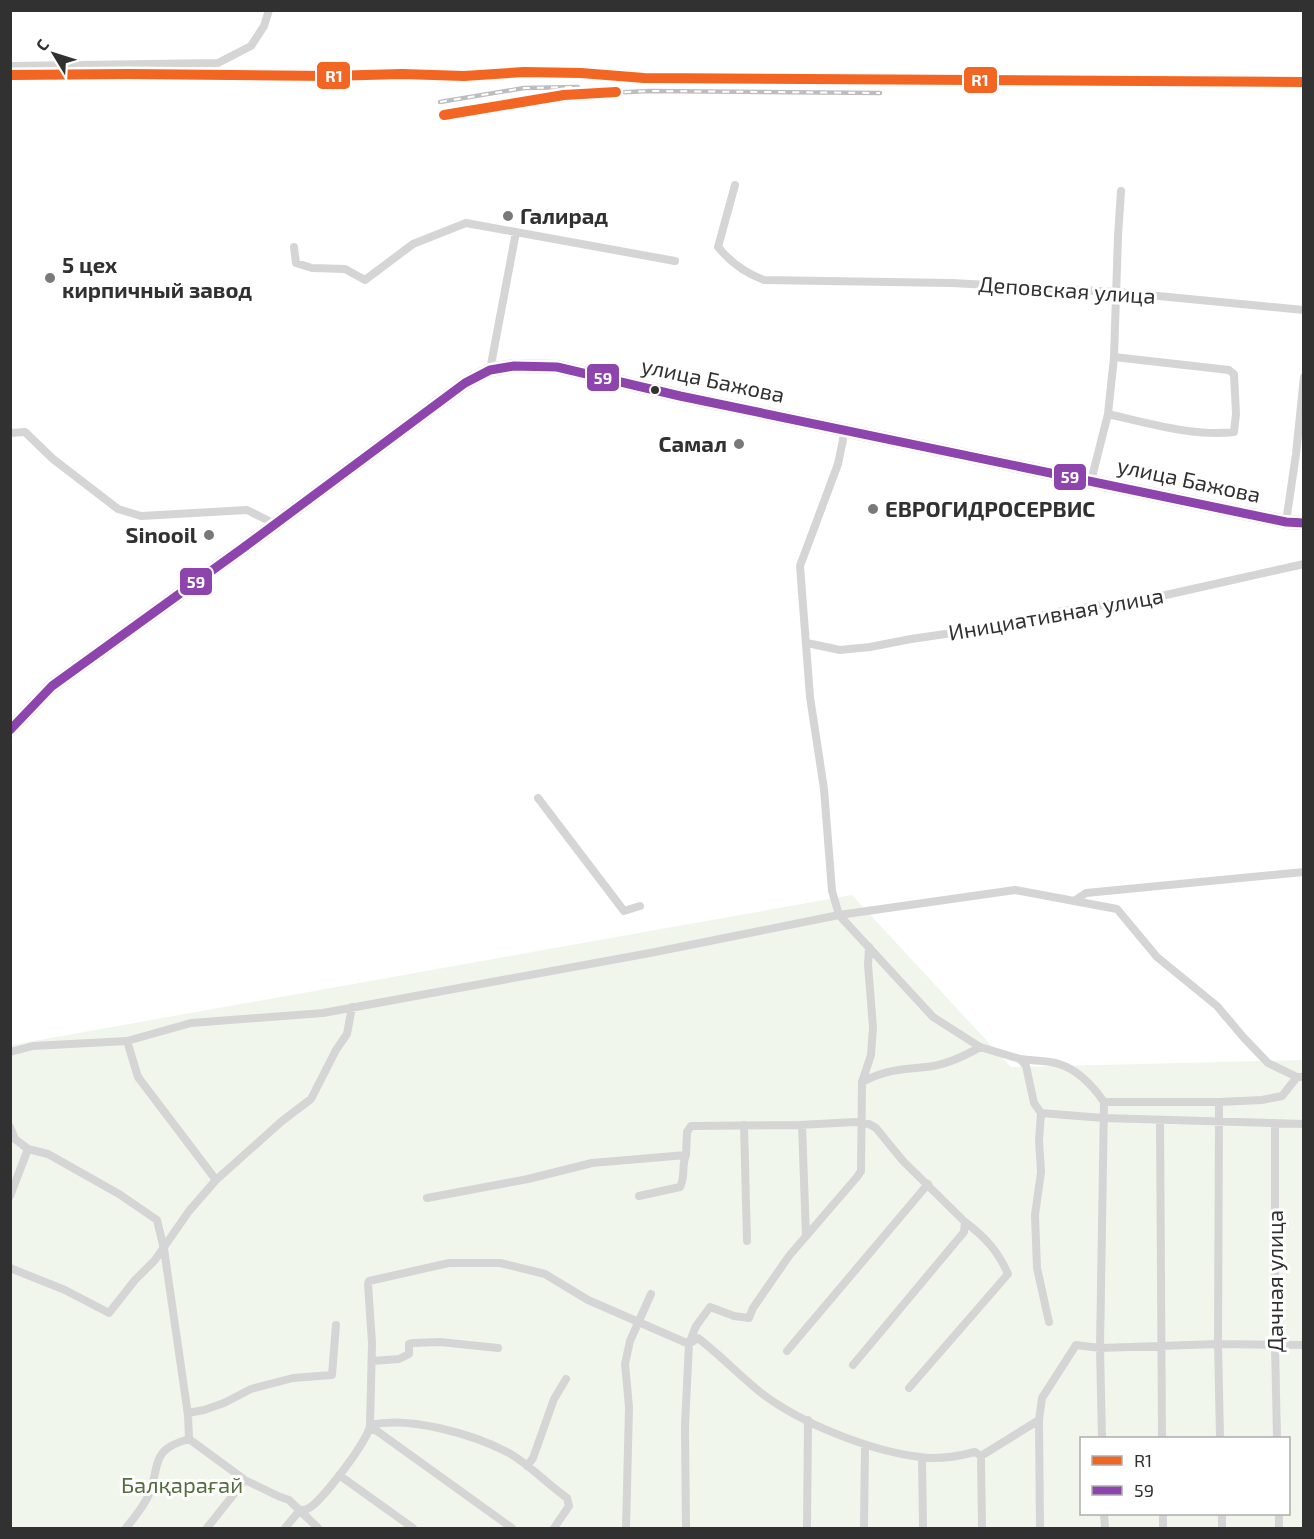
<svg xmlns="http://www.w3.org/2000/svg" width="1314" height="1539" viewBox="0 0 1314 1539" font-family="'Exo 2',sans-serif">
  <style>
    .green { fill: #f1f6ed; fill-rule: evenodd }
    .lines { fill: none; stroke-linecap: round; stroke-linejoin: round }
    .street { stroke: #d5d5d5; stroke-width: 8 }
    .highway { stroke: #c3c3c3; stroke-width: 14 }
    .rail-casing { stroke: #bdbdbd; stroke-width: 4.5 }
    .rail { stroke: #fff; stroke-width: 2; stroke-dasharray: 7; stroke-linecap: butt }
    .bus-1-casing { stroke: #fff; stroke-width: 14 }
    .bus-1 { stroke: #8e44ad; stroke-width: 9 }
    .rail-1-casing { stroke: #fff; stroke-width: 15 }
    .rail-1 { stroke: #f26522; stroke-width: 10 }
    .poi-dot { fill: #797979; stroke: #fff; stroke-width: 2 }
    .bus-dot { fill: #313131; stroke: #fff; stroke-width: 2 }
    .labels { text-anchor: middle; stroke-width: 6; stroke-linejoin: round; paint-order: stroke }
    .poi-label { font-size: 22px; font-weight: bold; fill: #313131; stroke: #fff; text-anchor: start }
    .street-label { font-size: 22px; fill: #313131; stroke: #fff }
    .park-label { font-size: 22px; fill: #526e3c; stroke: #fff }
    .line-badge { stroke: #fff; stroke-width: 2 }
    .badge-label { font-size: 16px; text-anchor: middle; font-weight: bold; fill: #fff }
  </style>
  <rect width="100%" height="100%" fill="#fff"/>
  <!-- green -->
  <path class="green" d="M852,895L1011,1067L1303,1060V1528H11V1045ZM1082,1438H1288V1514H1082Z"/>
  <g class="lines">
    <!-- street -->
    <path class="street" d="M10,66L218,63L251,46L264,26L269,10
      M735,185L718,247C731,263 745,273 764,280L952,283L1117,292L1304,310
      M294,247L296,263L312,268L345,269L365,280L413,244L466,223L675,261
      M490,370L516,232
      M1108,414C1147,423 1195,437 1234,432L1236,414L1234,374L1229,370L1114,357
      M845,430L838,464L800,566L810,697L824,789L832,891L839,915L933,1017L980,1047L1020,1059L1026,1066L1034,1103L1041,1113L1103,1118L1304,1124
      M10,433L25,432L53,459L118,509L141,516L247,510L275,524
      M1091,481L1108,414L1114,357L1118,236L1121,191
      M1286,522L1296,454L1304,377
      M807,643L840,650L870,647L911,639L959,632L1063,611L1157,597L1304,564
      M538,798L624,911L640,906
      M1074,901L1086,893L1304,872
      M127,1041L138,1077L216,1180
      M10,1052L33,1046L127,1041L191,1023L323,1013L650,953L839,915L1015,890L1117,909L1157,957L1217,1006L1244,1038L1268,1063L1297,1077H1304
      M1020,1059C1033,1061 1048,1060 1059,1064C1078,1070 1093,1086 1104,1102L1100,1348L1102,1438
      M862,1082C887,1069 900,1070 926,1067C946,1065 963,1057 980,1047
      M1104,1102H1219L1218,1344L1220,1438
      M1219,1102L1262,1100L1282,1096L1297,1077
      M1041,1113L1039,1140L1041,1172L1035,1215L1037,1268L1049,1322
      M1160,1120L1162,1438
      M1275,1123V1345L1277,1438
      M744,1125L747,1241
      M802,1125L806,1236
      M10,1127L15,1139L28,1149L48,1154L119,1194L157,1220L164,1249L188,1415L189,1439L245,1480L278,1496L289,1500L318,1528
      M10,1196L28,1149
      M639,1196L680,1187C686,1175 681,1167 686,1155
      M427,1198L528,1179L592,1163L686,1155L687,1132L691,1126L799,1125L855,1122L869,1124L876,1128L903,1161L965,1222L964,1232L853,1365
      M10,1268L65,1290L109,1313L135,1280L155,1260L189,1211L216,1180L282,1121L311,1099L336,1050L347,1034L352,1007
      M787,1351L928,1184
      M372,1361L399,1359L409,1354V1344L413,1343L440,1342L498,1348
      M909,1388L1008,1274C998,1251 985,1237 965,1222
      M188,1413L204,1410L224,1403L251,1389L293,1378L332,1375L336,1325
      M1039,1420L1040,1528
      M370,1429L377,1431L512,1528
      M981,1456L982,1528
      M922,1458L923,1528
      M527,1466L533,1458L554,1399L566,1379
      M339,1475L413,1528
      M1104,1514L1105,1528
      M1163,1514V1528
      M1279,1514V1528
      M126,1528C134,1518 145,1505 150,1492C160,1462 152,1449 189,1439
      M207,1528L245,1480
      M285,1528L300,1510C304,1510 306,1510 309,1508C322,1501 370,1438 370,1425
      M554,1528L569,1506L567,1498C547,1484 530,1465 509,1453C473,1434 410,1416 370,1425L372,1343L368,1284L369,1281L449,1263H500L545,1274L588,1300L689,1344L698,1338C720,1355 739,1375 760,1392C800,1423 870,1451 920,1457C937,1460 959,1456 975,1452L981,1456L1039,1420L1042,1398L1076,1345L1100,1348L1218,1344L1304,1345
      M626,1528L629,1407L625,1364L630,1341L651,1294
      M686,1528L685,1425L689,1344L696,1326L710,1307L734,1316L749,1318L753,1308L789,1256L857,1177L861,1171L862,1082L871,1055L873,1027L868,965L869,947
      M807,1528L808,1420
      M864,1528L865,1445
      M1222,1528V1514"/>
    <!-- highway -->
    <path class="highway" d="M10,730L52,686L243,548L465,383L490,370L514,366L557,367L680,396L1286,522L1304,523"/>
    <defs>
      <path id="rail" d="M1062,80L1304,82
        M440,102L524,88L578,87
        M444,115L564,95L585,94L650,91L880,93"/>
    </defs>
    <!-- rail casing -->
    <use href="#rail" class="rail-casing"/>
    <!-- rail -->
    <use href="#rail" class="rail"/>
    <defs>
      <path id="bus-1" d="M10,730L52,686L243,548L465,383L490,370L514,366L557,367L680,396L1286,522L1304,523"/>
    </defs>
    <!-- bus-1 casing -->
    <use href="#bus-1" class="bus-1-casing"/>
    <!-- bus-1 -->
    <use href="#bus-1" class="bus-1"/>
    <defs>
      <path id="rail-1" d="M10,75L128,74L329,76L402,74L464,76L524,72L581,73L644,78L1304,82
        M444,115L564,95L616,92"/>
    </defs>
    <!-- rail-1 casing -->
    <use href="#rail-1" class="rail-1-casing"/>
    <!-- rail-1 -->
    <use href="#rail-1" class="rail-1"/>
  </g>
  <!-- markers -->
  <g class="poi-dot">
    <circle cx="508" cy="216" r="6"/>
    <circle cx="50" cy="278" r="6"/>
    <circle cx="739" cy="444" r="6"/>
    <circle cx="873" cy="509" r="6"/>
    <circle cx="209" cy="535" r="6"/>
  </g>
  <circle class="bus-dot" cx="655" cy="390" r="5"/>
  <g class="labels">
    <!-- poi labels -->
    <g class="poi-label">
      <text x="520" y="224">Галирад</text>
      <text x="62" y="273">5 цех<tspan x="62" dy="25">кирпичный завод</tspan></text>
      <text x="727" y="452" text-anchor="end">Самал</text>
      <text x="885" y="517">ЕВРОГИДРОСЕРВИС</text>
      <text x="197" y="543" text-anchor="end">Sinooil</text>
    </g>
    <!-- street labels -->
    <g class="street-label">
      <text transform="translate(1067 290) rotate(4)" y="8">Деповская улица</text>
      <text transform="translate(713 380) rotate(12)" y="8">улица Бажова</text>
      <text transform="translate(1189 480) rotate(12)" y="8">улица Бажова</text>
      <text transform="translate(1056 614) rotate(-10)" y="8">Инициативная улица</text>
      <text transform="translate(1275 1281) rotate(-90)" y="8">Дачная улица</text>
    </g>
    <!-- park labels -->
    <g class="park-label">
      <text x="182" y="1493">Балқарағай</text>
    </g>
  </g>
  <g class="line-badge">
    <rect x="316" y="61" width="35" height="29" rx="6" fill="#f26522"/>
    <rect x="963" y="66" width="35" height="28" rx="6" fill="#f26522"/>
    <rect x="586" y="363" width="34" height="29" rx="6" fill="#8e44ad"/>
    <rect x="1053" y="463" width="34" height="28" rx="6" fill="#8e44ad"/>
    <rect x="179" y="567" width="34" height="29" rx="6" fill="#8e44ad"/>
  </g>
  <g class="badge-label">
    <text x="334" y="82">R1</text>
    <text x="980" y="86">R1</text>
    <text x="603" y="384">59</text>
    <text x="1070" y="483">59</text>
    <text x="196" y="588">59</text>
  </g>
  <!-- border -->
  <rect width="1314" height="1539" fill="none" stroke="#313131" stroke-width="24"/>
  <!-- legend -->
  <rect x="1080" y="1437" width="210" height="78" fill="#ffffff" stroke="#adadad" stroke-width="1.5"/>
  <rect x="1092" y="1456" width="30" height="9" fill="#f26522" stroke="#adadad" stroke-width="1.5"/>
  <text x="1134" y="1467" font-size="18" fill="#313131">R1</text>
  <rect x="1092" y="1486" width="30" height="9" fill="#8e44ad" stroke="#adadad" stroke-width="1.5"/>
  <text x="1134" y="1497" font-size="18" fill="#313131">59</text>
  <!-- north arrow -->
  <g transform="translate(54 54) rotate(308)" stroke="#ffffff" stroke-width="4.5" paint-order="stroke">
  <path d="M0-4.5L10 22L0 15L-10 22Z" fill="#313131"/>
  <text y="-9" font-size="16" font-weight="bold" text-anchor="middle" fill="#313131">С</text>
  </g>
</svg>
